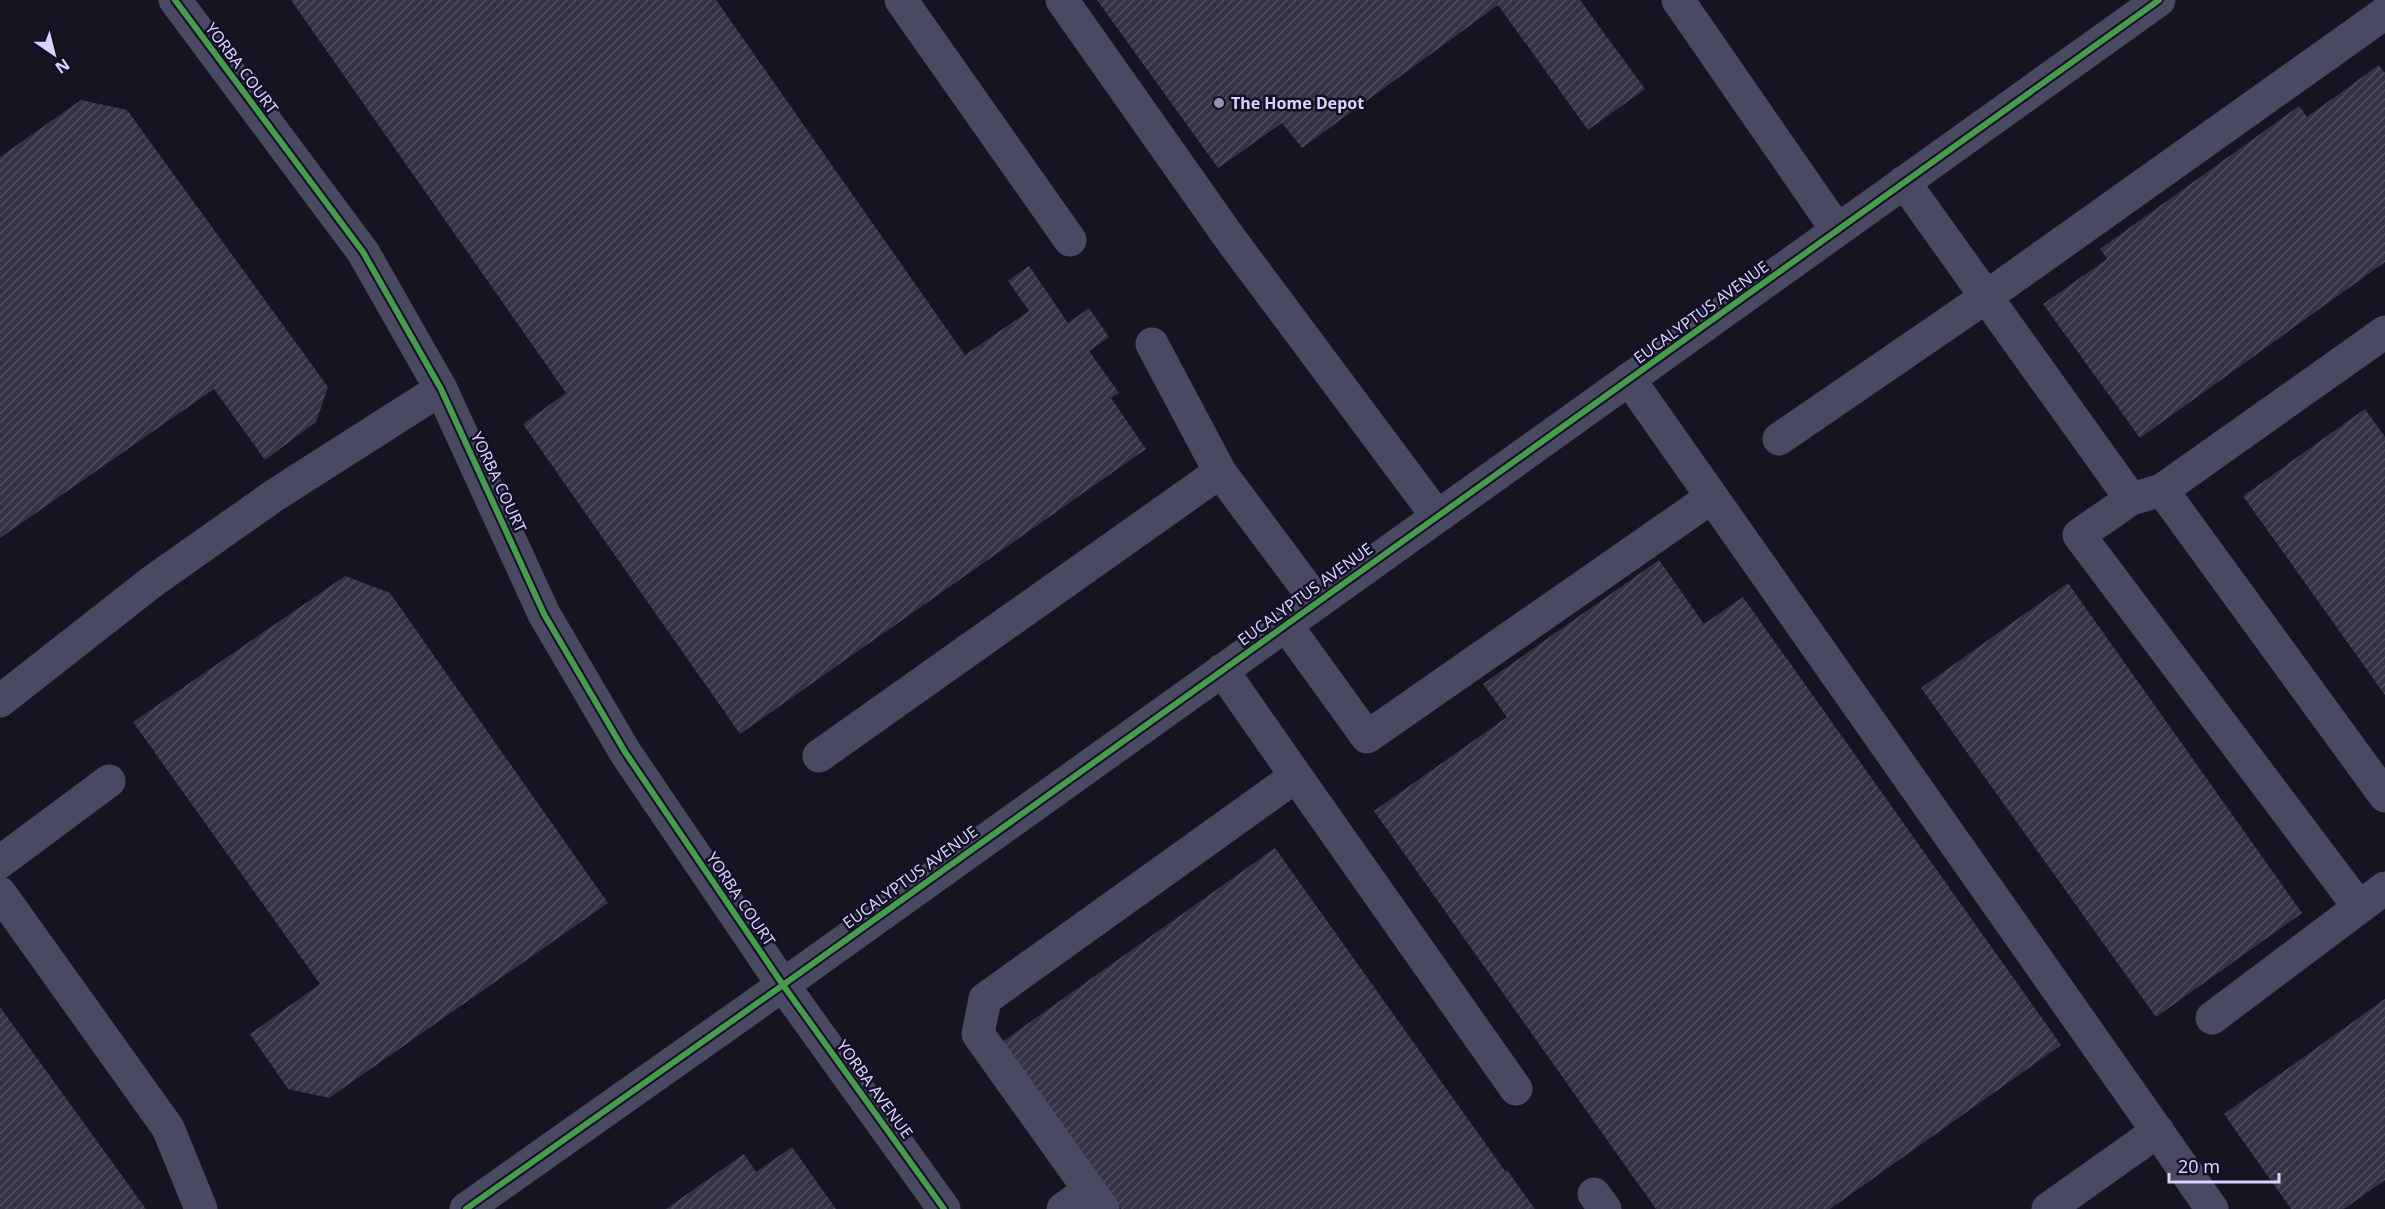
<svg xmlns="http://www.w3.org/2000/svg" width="2385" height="1209" viewBox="0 0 2385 1209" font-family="'Noto Sans',sans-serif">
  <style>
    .building { fill: url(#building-hatch) }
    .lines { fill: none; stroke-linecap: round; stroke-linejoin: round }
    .minor { stroke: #4a4962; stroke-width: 33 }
    .cycleway-casing { stroke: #130f26; stroke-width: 10 }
    .cycleway { stroke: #469c4c; stroke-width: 6 }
    .poi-dot { fill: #9591b1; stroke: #130f26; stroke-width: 2 }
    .labels { text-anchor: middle; stroke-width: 5; stroke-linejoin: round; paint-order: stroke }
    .street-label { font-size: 16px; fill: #d9d4ff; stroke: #130f26 }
    .poi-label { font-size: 16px; font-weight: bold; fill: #d9d4ff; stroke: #130f26; text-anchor: start }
  </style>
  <defs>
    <pattern id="building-hatch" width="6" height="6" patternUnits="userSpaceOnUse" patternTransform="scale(1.5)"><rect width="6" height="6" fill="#343243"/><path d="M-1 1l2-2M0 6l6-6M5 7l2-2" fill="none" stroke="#514f5f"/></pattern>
  </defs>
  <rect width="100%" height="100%" fill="#161421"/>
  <!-- building -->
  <path class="building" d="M291,0H716L965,355L1029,311L1008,281L1029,266L1068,323L1089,308L1109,337L1089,351L1119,393L1111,398L1146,449L740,734L523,424L566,393Z
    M1097,0H1580L1645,89L1588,130L1498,5L1302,148L1282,123L1218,168Z
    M2379,65L2385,73V262L2140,438L2043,304L2107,259L2100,249L2299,106L2307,117Z
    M81,100L127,110L328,387L316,422L265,460L214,389L0,538V157Z
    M2365,409L2385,437V695L2243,496Z
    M1659,560L1704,624L1743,597L2061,1045L1830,1209H1656L1374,811L1507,717L1483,684Z
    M345,576L390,593L608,903L329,1098L288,1089L250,1034L320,984L133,722Z
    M2068,583L2302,913L2156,1017L1921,688Z
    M1275,848L1505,1171L1507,1170L1535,1209H1121L1002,1042Z
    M2385,999V1180L2344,1209H2291L2224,1114Z
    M0,1007L146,1209H0Z
    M792,1147L836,1209H666L744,1154L756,1172Z"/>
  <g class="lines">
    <!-- minor -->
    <path class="minor" d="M175,0L363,252L441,389L544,614L625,752L783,985L944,1209
      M901,0L1070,240
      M1062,0L1229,237L1437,516
      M1678,0L1837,230
      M1904,182L2131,499L2162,490L2385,796
      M1152,344L1220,472L1317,602
      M1779,439L1986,297L2385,13
      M2162,490L2385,332
      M1712,497L2212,1209
      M2131,499L2079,535L2359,907
      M1286,625L1367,737L1712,497L1629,379
      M0,701L153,581L275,495L441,389
      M819,756L1220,472
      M1296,776L1516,1089
      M0,862L109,781
      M0,893L168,1128L201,1209
      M2212,1018L2385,888
      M1594,1194L1605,1209
      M466,1209L783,985L2159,0
      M1063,1209L1089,1190
      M1103,1209L978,1034L985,999L1296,776L1222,670
      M2048,1209L2158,1131"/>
    <defs>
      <path id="cycleway" d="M175,0L363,252L441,389L544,614L625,752L783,985L944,1209
        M466,1209L783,985L2159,0"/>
    </defs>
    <!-- cycleway casing -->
    <use href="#cycleway" class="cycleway-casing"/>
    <!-- cycleway -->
    <use href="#cycleway" class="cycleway"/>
  </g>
  <!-- markers -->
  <circle class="poi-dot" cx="1219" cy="103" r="6"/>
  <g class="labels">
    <!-- street labels -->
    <g class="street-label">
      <text transform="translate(242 68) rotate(53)" y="6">YORBA COURT</text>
      <text transform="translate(1701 312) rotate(-36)" y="6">EUCALYPTUS AVENUE</text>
      <text transform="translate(499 482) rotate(65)" y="6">YORBA COURT</text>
      <text transform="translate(1305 594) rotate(-36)" y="6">EUCALYPTUS AVENUE</text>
      <text transform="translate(910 877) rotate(-36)" y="6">EUCALYPTUS AVENUE</text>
      <text transform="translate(741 899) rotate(56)" y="6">YORBA COURT</text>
      <text transform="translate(875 1089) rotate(54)" y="6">YORBA AVENUE</text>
    </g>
    <!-- poi labels -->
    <g class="poi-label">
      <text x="1231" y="109">The Home Depot</text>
    </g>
  </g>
  <!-- north arrow -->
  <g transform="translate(54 54) rotate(145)" stroke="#130f26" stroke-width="4.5" paint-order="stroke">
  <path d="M0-4.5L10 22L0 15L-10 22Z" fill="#d9d4ff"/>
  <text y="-9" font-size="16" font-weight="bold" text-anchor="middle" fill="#d9d4ff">N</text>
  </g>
  <!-- scale -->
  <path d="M2169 1173v9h110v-9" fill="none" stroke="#d9d4ff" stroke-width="3"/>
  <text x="2178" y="1173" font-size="18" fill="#d9d4ff" stroke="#130f26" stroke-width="4.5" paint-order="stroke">20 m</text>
</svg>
